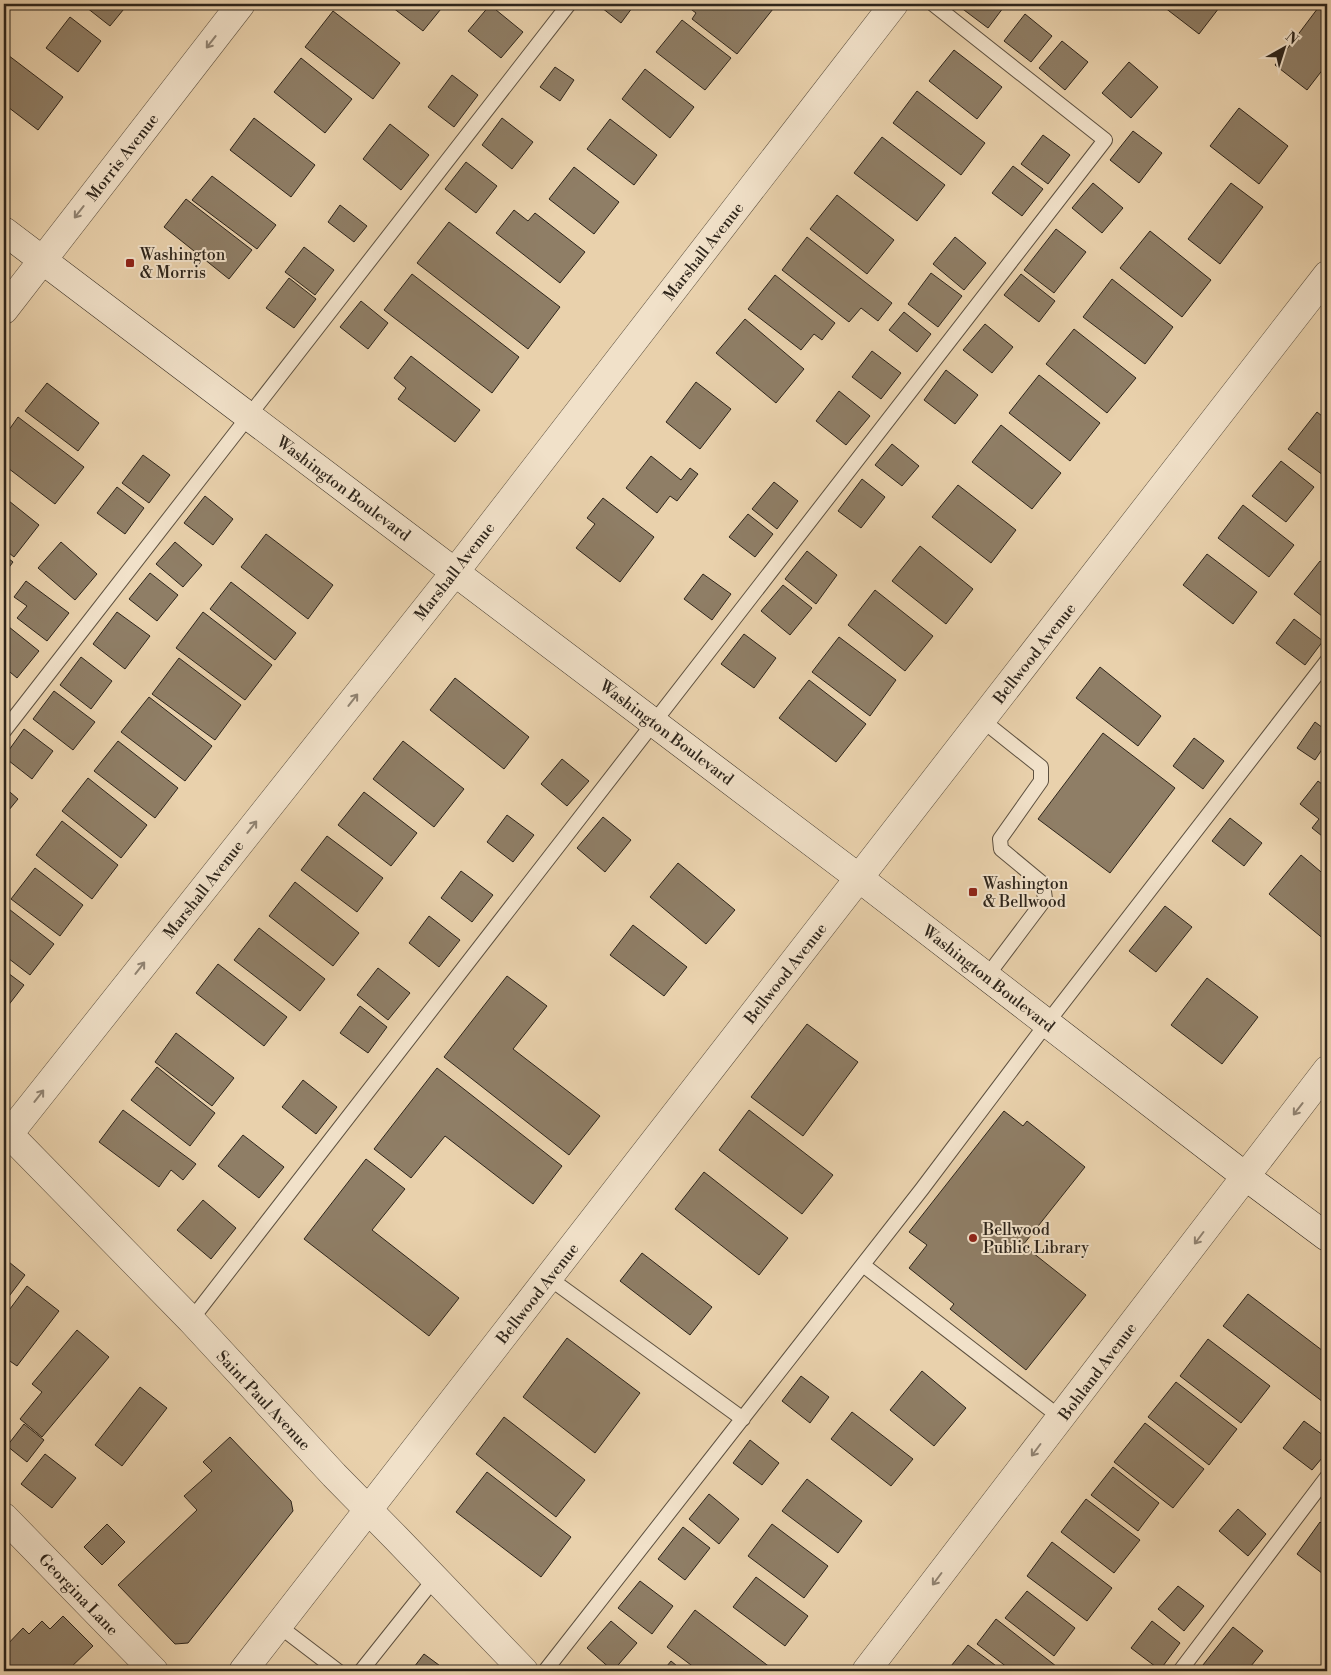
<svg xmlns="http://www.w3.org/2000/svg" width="1331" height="1675" viewBox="0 0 1331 1675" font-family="'Libre Bodoni',serif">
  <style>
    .building { fill: #8f7e66; stroke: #2e251b }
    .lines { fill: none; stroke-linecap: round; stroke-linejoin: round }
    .lane-casing { stroke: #5d503f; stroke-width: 16 }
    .street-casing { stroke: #5d503f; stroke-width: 29 }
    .secondary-casing { stroke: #2e251b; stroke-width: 29 }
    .lane { stroke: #f1e1c9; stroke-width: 14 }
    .street { stroke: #f1e1c9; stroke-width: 28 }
    .secondary { stroke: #f1e1c9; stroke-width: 28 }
    .oneway { stroke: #908372 }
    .poi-dot { fill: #8f2418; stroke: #f1e1c9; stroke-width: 2 }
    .labels { text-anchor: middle; stroke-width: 4; stroke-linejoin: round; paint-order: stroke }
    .street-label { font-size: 16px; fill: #2e251b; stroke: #f1e1c9 }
    .poi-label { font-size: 16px; fill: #2e251b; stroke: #f1e1c9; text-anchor: start }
  </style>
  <rect width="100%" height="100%" fill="#e9d1ac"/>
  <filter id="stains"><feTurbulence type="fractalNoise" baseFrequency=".004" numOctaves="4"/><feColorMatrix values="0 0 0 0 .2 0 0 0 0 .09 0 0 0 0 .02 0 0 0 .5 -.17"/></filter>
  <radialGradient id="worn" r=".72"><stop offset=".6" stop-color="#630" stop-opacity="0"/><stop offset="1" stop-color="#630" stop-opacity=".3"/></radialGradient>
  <!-- building -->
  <path class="building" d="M82,4H128L110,26Z
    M388,4H445L423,31Z
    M597,4H635L621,23Z
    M684,4H777L737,54L692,19L696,13Z
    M956,4H1006L988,28Z
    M1160,4H1222L1199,34Z
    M1321,4H1327V64L1307,90L1275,65Z
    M490,5L523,32L501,58L468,31Z
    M333,11L400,63L373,99L305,47Z
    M1025,14L1052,36L1031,62L1004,41Z
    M70,17L101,41L78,72L46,48Z
    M682,20L731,58L705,90L656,52Z
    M1062,41L1088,62L1065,90L1039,68Z
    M954,50L1002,87L977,119L929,81Z
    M4,52L63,97L38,130L4,104Z
    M301,58L352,99L325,133L274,92Z
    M1129,62L1158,87L1131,118L1102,93Z
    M555,67L574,80L560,101L540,87Z
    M645,69L694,107L670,138L622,99Z
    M452,75L478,95L454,127L428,107Z
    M917,91L985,143L961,175L893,123Z
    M1239,108L1288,146L1259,184L1210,146Z
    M254,118L315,165L291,197L230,150Z
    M502,118L533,142L512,169L482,145Z
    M610,119L657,155L634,185L587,149Z
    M390,124L429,155L401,190L363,159Z
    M1133,131L1162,153L1139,183L1110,160Z
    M1043,135L1070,155L1048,184L1021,164Z
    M882,137L945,185L917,221L854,173Z
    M466,162L497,186L476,213L445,189Z
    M1013,166L1043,189L1022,216L992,193Z
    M574,167L619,202L594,234L549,199Z
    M212,176L276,225L257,249L192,200Z
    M1093,183L1123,208L1102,233L1072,208Z
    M1231,183L1263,207L1220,264L1188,239Z
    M837,195L894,240L867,274L810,229Z
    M186,199L252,250L229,279L164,227Z
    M340,205L367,226L354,242L328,222Z
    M514,210L528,221L535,213L585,252L560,283L496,233Z
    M449,222L560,307L528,349L417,263Z
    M1056,229L1086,252L1054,293L1024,270Z
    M1150,231L1211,280L1182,317L1120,268Z
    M807,237L892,303L878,321L861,308L849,322L782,270Z
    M955,237L986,263L964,290L933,264Z
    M304,247L334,270L315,295L285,272Z
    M931,273L962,296L938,327L908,304Z
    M412,274L519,357L492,393L384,310Z
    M1021,274L1055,301L1039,322L1004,295Z
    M775,275L835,323L822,340L814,334L801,350L748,309Z
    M289,278L316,299L294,328L266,308Z
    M1112,279L1173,327L1145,364L1083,317Z
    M361,301L388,323L368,349L340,327Z
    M904,312L931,334L917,352L889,330Z
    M745,319L804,369L776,403L716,353Z
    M985,324L1013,347L992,373L963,350Z
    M1074,329L1136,378L1107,413L1046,364Z
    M872,351L901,373L881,399L852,377Z
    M411,356L480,410L455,442L398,399L406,388L394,378Z
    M946,370L978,395L955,424L924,400Z
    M1039,375L1100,423L1070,461L1009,413Z
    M696,382L731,409L700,449L666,422Z
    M47,383L99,423L78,451L25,411Z
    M839,391L870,416L846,445L816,421Z
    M1317,412L1327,420V469L1323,475L1288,449Z
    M18,417L84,467L55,504L4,465V437Z
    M1001,425L1061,473L1032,509L972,462Z
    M892,444L919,466L902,486L875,465Z
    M143,455L170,475L149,503L122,483Z
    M651,456L681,480L690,468L698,474L677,501L670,496L657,513L626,488Z
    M1281,461L1314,487L1286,522L1252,496Z
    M862,479L885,497L861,528L838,511Z
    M774,482L798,501L777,529L752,509Z
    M958,485L1016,530L991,563L932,517Z
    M117,487L144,508L125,534L97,513Z
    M205,496L233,519L213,545L184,523Z
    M4,497L39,525L14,557L4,549Z
    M603,498L654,537L620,582L576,548L595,524L587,518Z
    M1243,505L1294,545L1269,577L1218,538Z
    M748,514L773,534L755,557L729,537Z
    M266,534L333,585L308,619L241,567Z
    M61,542L97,574L75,600L38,568Z
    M175,542L202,565L183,587L156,564Z
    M920,546L973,589L946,624L892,581Z
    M807,551L837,575L816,604L785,579Z
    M1207,554L1257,592L1233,624L1183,585Z
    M4,555L13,562L4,574Z
    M1320,561L1327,567V620L1294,594Z
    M150,573L178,595L157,621L129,599Z
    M703,574L731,594L712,620L684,599Z
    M26,581L69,613L47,641L17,618L27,606L14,597Z
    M231,582L296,633L275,660L210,609Z
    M783,585L812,608L790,635L761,611Z
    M875,590L933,636L905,671L848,625Z
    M117,612L150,636L125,669L93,644Z
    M203,612L272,665L245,700L176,648Z
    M1294,619L1323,641L1305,665L1276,643Z
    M9,627L39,651L17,678L4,667V634Z
    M744,634L776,658L754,688L721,664Z
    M839,637L896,680L870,716L812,672Z
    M81,657L112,681L91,709L60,685Z
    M179,658L241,705L215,740L152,694Z
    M1100,667L1161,716L1138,746L1076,698Z
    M455,678L529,737L504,769L430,710Z
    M809,680L866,724L836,762L779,718Z
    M54,691L95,722L73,750L33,719Z
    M149,697L212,746L185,781L121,732Z
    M1315,722L1327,731V742L1315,760L1297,748Z
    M24,729L53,751L32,779L4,757Z
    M1103,733L1175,788L1110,873L1038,819Z
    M1194,738L1224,761L1203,789L1173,766Z
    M118,741L178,788L155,818L94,771Z
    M403,741L464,789L434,827L373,779Z
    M562,759L589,781L567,806L541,784Z
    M88,778L147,825L121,858L62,811Z
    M1318,781L1327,788V840L1312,828L1319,819L1300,804Z
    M4,787L18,799L4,816Z
    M364,792L417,833L391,866L338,825Z
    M507,815L534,835L513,862L487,842Z
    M603,817L631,840L605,872L577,848Z
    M1230,818L1262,843L1244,866L1212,841Z
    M62,821L118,865L92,899L36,855Z
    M327,836L383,878L357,912L301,870Z
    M1301,855L1327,877V937L1325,940L1269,894Z
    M678,863L735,910L706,944L650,897Z
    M35,868L83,905L60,936L11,899Z
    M461,871L493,895L472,922L441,898Z
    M295,882L359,933L333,966L269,916Z
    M5,906L54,944L30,975L4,955V908Z
    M1165,906L1192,927L1156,972L1129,951Z
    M429,916L460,940L439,967L409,943Z
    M633,925L687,967L664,996L610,955Z
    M259,928L325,979L300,1011L234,960Z
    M218,964L287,1017L264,1046L196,993Z
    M378,968L410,993L388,1020L357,995Z
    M4,970L24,985L4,1011Z
    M507,976L547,1006L513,1049L600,1116L569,1155L444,1057Z
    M1207,978L1258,1017L1222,1064L1171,1025Z
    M360,1006L387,1027L368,1053L340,1033Z
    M807,1024L858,1062L803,1136L751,1097Z
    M176,1033L234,1078L212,1106L155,1062Z
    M157,1067L215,1113L190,1146L131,1100Z
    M437,1068L562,1166L533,1204L445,1136L411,1178L374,1149Z
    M303,1080L337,1107L316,1134L282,1107Z
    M123,1110L196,1164L183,1180L171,1170L159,1187L99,1142Z
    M749,1110L833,1175L802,1214L719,1150Z
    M1004,1111L1023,1126L1027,1121L1085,1167L1023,1245L1086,1295L1026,1370L950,1309L954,1304L909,1268L927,1245L909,1232Z
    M243,1135L284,1167L259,1198L218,1166Z
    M366,1159L405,1189L372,1230L459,1298L429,1336L304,1239Z
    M704,1172L788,1238L759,1275L675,1209Z
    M203,1200L236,1228L211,1259L177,1230Z
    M642,1253L712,1307L690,1335L620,1281Z
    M4,1258L25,1275L4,1303Z
    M27,1286L59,1311L17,1366L4,1357V1317Z
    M1248,1294L1327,1354V1405L1223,1326Z
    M77,1330L109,1357L42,1437L20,1419L42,1392L32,1384Z
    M567,1338L640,1393L595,1453L523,1397Z
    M1208,1339L1270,1386L1241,1423L1180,1376Z
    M922,1371L966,1408L934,1446L890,1410Z
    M801,1376L829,1397L810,1423L782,1401Z
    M1176,1382L1237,1429L1209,1465L1148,1417Z
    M140,1387L167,1408L122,1466L95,1445Z
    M852,1412L913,1459L891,1486L831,1439Z
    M504,1417L585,1480L556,1517L476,1454Z
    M1304,1421L1327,1438V1452L1312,1470L1283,1448Z
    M1145,1423L1204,1469L1173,1508L1114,1462Z
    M24,1424L44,1440L27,1462L7,1446Z
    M230,1437L291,1501L293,1511L188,1643L175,1644L118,1585L197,1510L184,1496L212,1471L203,1462Z
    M750,1440L779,1463L762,1485L733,1463Z
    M45,1454L76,1478L52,1508L21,1484Z
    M1113,1467L1159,1503L1138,1531L1091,1495Z
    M487,1472L571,1537L541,1577L456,1512Z
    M807,1479L862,1521L838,1553L782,1511Z
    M709,1494L739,1519L719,1544L689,1519Z
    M1086,1499L1140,1540L1114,1573L1061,1532Z
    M1238,1509L1266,1534L1248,1556L1219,1531Z
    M1320,1522L1327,1528V1577L1297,1554Z
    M107,1524L125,1542L102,1565L84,1547Z
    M772,1524L828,1566L804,1598L748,1556Z
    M683,1527L710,1548L685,1580L658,1559Z
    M1052,1542L1112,1588L1087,1621L1027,1576Z
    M756,1577L808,1616L785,1646L733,1607Z
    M640,1581L673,1606L652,1634L618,1608Z
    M1178,1586L1204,1606L1184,1631L1158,1609Z
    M1027,1591L1075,1628L1054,1656L1005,1618Z
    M695,1610L771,1668L768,1671H699L667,1647Z
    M63,1616L93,1646L67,1671L60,1667L56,1671H4V1648L23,1628L29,1634L42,1621L50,1629Z
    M996,1619L1061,1670L1060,1671H1012L977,1644Z
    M611,1621L637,1643L613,1671L587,1648Z
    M1152,1621L1180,1643L1160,1670L1131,1648Z
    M1233,1627L1263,1651L1247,1671H1201L1199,1670Z
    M968,1645L1003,1671H947Z
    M424,1654L447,1671H411Z
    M671,1661L683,1671H663Z"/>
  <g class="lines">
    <defs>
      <path id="lane" d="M982,720L1041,767V781L1000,839L1001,849L1043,884L1045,899L987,976
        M4,731L569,4
        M863,1265L1061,1418
        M549,1278L743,1419
        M191,1320L1105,140L933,4
        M279,1626L338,1671
        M361,1671L435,1578
        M545,1671L922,1189L1047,1023L1327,661
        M1180,1671L1327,1477"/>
      <path id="street" d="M4,310L241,4
        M4,1129L191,1320L334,1475L396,1538L524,1671
        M9,1134L455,572L894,4
        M4,1517L154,1671
        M243,1671L1327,275
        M866,1671L1327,1070"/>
      <path id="secondary" d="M4,231L859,878L1245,1176L1327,1237"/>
    </defs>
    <!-- lane casing -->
    <use href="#lane" class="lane-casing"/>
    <!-- street casing -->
    <use href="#street" class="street-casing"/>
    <!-- secondary casing -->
    <use href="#secondary" class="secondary-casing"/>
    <!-- lane -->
    <use href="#lane" class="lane"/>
    <!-- street -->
    <use href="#street" class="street"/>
    <!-- secondary -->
    <use href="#secondary" class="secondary"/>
  </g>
  <!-- one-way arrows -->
  <defs><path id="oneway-shaft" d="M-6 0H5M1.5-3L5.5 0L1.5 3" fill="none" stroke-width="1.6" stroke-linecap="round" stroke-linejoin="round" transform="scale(1.25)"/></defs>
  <g class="oneway">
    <use href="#oneway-shaft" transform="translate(211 42) rotate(128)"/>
    <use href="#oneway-shaft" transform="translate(79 212) rotate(128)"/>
    <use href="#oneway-shaft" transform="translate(353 700) rotate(-52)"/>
    <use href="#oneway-shaft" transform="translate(252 827) rotate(-52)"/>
    <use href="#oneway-shaft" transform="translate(140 968) rotate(-52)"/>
    <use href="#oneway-shaft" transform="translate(39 1096) rotate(-52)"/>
    <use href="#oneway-shaft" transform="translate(1298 1109) rotate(128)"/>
    <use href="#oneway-shaft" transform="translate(1199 1238) rotate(127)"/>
    <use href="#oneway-shaft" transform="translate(1036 1450) rotate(127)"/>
    <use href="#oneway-shaft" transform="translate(937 1579) rotate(127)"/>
  </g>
  <!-- markers -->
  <g class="poi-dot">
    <rect x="125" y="258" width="10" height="10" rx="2.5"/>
    <rect x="968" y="887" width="10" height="10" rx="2.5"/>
    <circle cx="973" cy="1238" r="5"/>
  </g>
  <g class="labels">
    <!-- street labels -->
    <g class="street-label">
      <text transform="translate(122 157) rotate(-52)" y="6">Morris Avenue</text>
      <text transform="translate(703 251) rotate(-52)" y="6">Marshall Avenue</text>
      <text transform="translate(344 488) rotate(37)" y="6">Washington Boulevard</text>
      <text transform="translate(454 571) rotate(-52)" y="6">Marshall Avenue</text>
      <text transform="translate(1034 653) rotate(-52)" y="6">Bellwood Avenue</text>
      <text transform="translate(667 732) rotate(37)" y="6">Washington Boulevard</text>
      <text transform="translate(203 889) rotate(-52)" y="6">Marshall Avenue</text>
      <text transform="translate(785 973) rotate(-52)" y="6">Bellwood Avenue</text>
      <text transform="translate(989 978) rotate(38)" y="6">Washington Boulevard</text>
      <text transform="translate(537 1293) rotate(-52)" y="6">Bellwood Avenue</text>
      <text transform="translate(1097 1371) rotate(-53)" y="6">Bohland Avenue</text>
      <text transform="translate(264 1400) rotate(47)" y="6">Saint Paul Avenue</text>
      <text transform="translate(79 1594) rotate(46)" y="6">Georgina Lane</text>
    </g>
    <!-- poi labels -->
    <g class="poi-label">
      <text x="140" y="260">Washington<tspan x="140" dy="18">&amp; Morris</tspan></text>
      <text x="983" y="889">Washington<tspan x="983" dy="18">&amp; Bellwood</tspan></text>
      <text x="983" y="1235">Bellwood<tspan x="983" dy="18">Public Library</tspan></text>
    </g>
  </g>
  <!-- margin -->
  <rect width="1331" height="1675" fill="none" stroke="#e9d1ac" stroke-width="20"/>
  <rect x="5" y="5" width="1321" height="1665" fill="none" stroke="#2e251b" stroke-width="2.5"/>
  <rect x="10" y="10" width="1311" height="1655" fill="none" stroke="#2e251b"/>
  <!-- north arrow -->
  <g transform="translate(1284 48) rotate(39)" stroke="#f1e1c9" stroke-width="4" paint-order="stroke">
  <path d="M0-4L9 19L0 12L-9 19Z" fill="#2e251b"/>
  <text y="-8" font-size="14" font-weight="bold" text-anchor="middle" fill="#2e251b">N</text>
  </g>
  <rect width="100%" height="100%" filter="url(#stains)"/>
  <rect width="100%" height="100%" fill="url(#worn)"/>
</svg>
